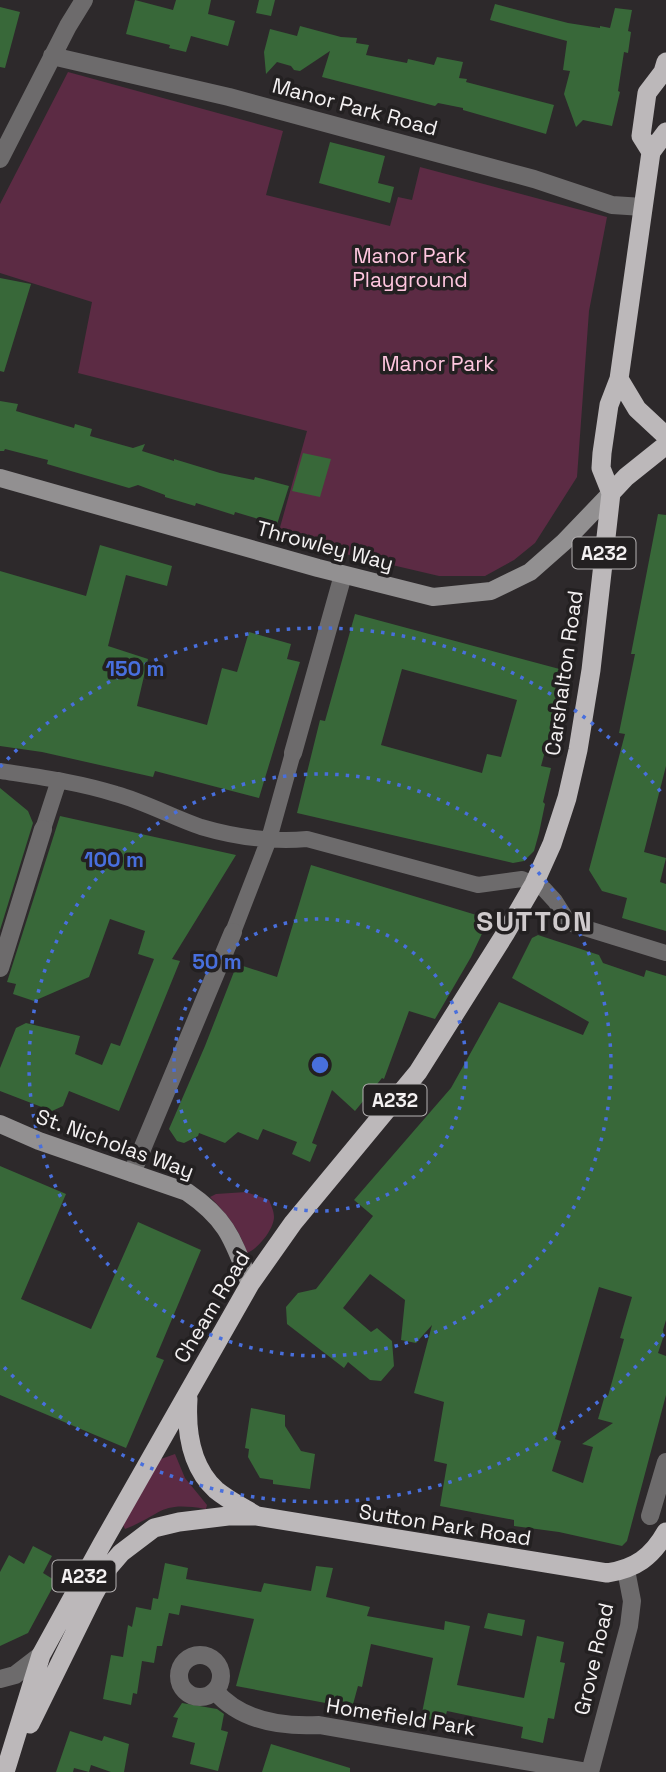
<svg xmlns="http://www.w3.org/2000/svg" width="666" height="1772" viewBox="0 0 666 1772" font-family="'Space Grotesk',sans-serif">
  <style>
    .green { fill: #5c2b44 }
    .building { fill: #386839; fill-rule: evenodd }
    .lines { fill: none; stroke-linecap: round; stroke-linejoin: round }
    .pedestrian { stroke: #6d6b6c; stroke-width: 16 }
    .minor { stroke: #6d6b6c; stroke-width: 18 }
    .secondary { stroke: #929091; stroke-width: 18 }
    .trunk { stroke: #bcb8ba; stroke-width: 19 }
    .ring { fill: none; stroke: #486fdd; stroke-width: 3.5; stroke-dasharray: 3.5 7 }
    .labels { text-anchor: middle; stroke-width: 7; stroke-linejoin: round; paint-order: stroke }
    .shield { fill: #232021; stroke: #b5b2b3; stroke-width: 2 }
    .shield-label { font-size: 19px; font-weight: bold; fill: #f4f1f2 }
    .street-label { font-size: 21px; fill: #f4f1f2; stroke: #232021 }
    .park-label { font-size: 21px; fill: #ffc6df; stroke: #232021 }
    .district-label { font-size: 28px; font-weight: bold; letter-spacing: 2px; fill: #cfcacc; stroke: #232021 }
    .centre { fill: #486fdd; stroke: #232021; stroke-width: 3.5 }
    .ring-label { font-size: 21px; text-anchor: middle; font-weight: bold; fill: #486fdd; stroke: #232021; stroke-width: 7; stroke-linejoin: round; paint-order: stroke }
  </style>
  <rect width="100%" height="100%" fill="#2d292b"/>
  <!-- green -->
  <path class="green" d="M68,72L283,131L266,195L390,226L398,197L412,200L420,167L607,217L589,311L577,477L535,543L514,560L485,576H439L277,538L307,431L78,373L92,302L0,273V204Z
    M246,1192L269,1200C271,1205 274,1211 274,1217C274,1229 258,1249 247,1253C240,1230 227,1214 210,1197L216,1194Z
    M175,1454L185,1478L207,1505L206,1509C158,1501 164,1514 125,1529L123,1525L161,1459Z"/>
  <!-- building -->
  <path class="building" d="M135,0L173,10L176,0H211L208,14L235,21L228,46L191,36L186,52L169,48L170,45L126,34Z
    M259,0H275L271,16L256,13Z
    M495,4L568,23L600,28V26L610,28L615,8L632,10L628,31L631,32L628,53L624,52L618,91L620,92L612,126L583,120L576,127L564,94L570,71L563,70L567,41L490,20Z
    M0,7L20,12L5,68L0,67Z
    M300,26L341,37L357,38L356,43L369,45L366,55L407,63L408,59L434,65L437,57L463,62L459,78L467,79L466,82L554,105L546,134L463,110V108L438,103L435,106L322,77L330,51L300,71L294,70L291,66L277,62L266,74L264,52L270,29L297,36Z
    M330,142L385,156L378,183L394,187L390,203L319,183Z
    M0,278L31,284L4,372L0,371Z
    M0,401L18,404L16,411L74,428L75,424L92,429L90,436L133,448L145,444L142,451L174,461V459L220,473L254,480L255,477L289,486L274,534L265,521L235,512L234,515L196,503L195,506L165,497V495L138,485L129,488L47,464L48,460L5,449L4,451H0Z
    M303,453L331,459L320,497L292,491Z
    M658,514L666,515V766L644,852L666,858L660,882L666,884V931L622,918L627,898L602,891L589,870L625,734L619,733L635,654H631Z
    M100,545L172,566L167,586L126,575L108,646L148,659L137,706L207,725L222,668L237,672L249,632L291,644L287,659L300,662L259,798L155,771L153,777L42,752L0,746V571L86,596Z
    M355,614L567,671L541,766L551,768L543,802L545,804L539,833L534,851L524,861L513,863L297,813L320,720L325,721ZM402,669L517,700L501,757L487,754L482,773L381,745Z
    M0,788L28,811L33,823L0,930Z
    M60,816L236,855L172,959L180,961L119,1111L69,1091L63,1106L52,1111L0,1091V1068L16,1028L26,1023L80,1036L75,1054L102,1065L111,1043L120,1046L154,959L138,954L145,931L110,919L89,977L34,1001L13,994L16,984L7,982Z
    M311,865L483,917L487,923L471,957L435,1019L409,1011L384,1079L382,1078L355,1111L332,1090L312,1143L317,1145L310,1162L292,1154L297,1142L263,1129L258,1140L238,1132L225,1143L199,1133L198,1136L184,1143L177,1141L169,1129L205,1046L237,964L277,977Z
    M538,935L599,955L603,963L644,977L646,970L666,976V1320L663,1330L664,1335L658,1353L666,1356V1395L627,1541L622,1546L559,1532L514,1526V1520L440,1506L447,1464L434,1461L444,1402L414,1393L432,1325L416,1343L401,1340L405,1300L370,1274L343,1308L371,1332L377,1328L392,1341L394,1366L381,1381L370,1380L348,1362L344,1368L287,1324L286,1307L298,1293L316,1289L373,1216L354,1200L451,1088L499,1002L583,1035L589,1022L512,978L532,938ZM599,1287L632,1297L620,1338L624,1339L608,1396L605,1395L598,1419L613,1423L582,1444L593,1447L583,1483L552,1471L561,1441L555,1439Z
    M0,1166L66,1194L21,1299L91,1329L138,1222L201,1250L156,1357L164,1360L126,1448L0,1395Z
    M251,1408L285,1415V1426L301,1451L315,1454L310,1489L273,1484V1480L260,1478L248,1457L249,1449L245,1448Z
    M33,1546L52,1556L43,1573L56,1581L28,1633L0,1646V1572L9,1555L24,1564Z
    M165,1563L188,1568L186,1579L261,1592L264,1583L311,1591L316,1566L333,1568L326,1597L370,1607L367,1616L444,1630L445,1621L470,1626L457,1685L524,1698L537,1636L564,1642L560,1662L565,1663L554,1719L548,1718L543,1743L521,1738L523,1727L447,1711L444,1722L421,1718L433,1658L371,1644L362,1687L358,1686L352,1708L236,1686L254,1619L181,1605L179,1615L169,1613L162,1646H157L154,1663L142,1661L137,1694L133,1693L131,1705L103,1699L111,1655L123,1657L128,1625L132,1627L136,1607L151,1610L153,1598L158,1599Z
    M488,1613L525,1620L522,1636L484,1628Z
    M182,1703L217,1709L224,1714L221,1730L228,1732L218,1771L190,1764L195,1743L172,1737L178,1718L173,1717Z
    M70,1731L102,1741L104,1736L129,1744L124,1772H111L91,1765L89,1772L74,1768L73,1772H56Z
    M271,1744L350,1768V1772H262Z"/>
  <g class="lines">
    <!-- pedestrian -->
    <path class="pedestrian" d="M0,771C39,777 78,782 116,794C145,802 172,817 201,827C235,837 272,842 307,839L478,885L522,879L544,889L555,901L569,923L666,953
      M43,829L59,780
      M233,932L269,839L293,753"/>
    <!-- minor -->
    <path class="minor" d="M52,56L229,97L355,131L534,179L612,205L643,207
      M0,159L68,26L84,0
      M293,753L343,575
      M0,968L43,829
      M132,1173L233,932
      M650,1516L666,1462
      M179 1676a21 21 0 1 1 42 0a21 21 0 1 1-42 0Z
      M0,1679L15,1675L41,1655
      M215,1691C241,1721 281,1727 319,1725L588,1772
      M590,1772L629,1626L632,1601L626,1570"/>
    <!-- secondary -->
    <path class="secondary" d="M0,478L318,568L433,597L491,591L530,572L564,542L611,493
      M0,1124L39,1141L187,1192C228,1220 233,1240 250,1284"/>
    <!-- trunk -->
    <path class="trunk" d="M651,152L641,136L647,93L663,72L666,62
      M619,379L637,409L666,436
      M611,493L626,477L666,445
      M188,1399C186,1431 191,1467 216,1490C228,1500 244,1508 257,1516
      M30,1724L93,1596L109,1567L121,1553L154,1528L179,1522L228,1516H257L607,1573C635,1569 652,1557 666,1532
      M5,1772L41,1655L102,1544L250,1284L293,1223L418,1072L505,934L534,884L552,844L567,798L578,750L591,670L611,493L601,468L602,453L609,405L619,379L651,152L666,132"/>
  </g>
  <!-- distance rings -->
  <g class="ring">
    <circle cx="320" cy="1065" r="146"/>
    <circle cx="320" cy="1065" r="291"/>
    <path d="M664 1334A437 437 0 0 1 0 1363M0 767A437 437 0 0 1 664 796"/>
  </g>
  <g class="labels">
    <!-- shield labels -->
    <g class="shield">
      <rect x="572.5" y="537.5" width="63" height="31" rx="5"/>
      <rect x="363.5" y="1084.5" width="63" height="31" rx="5"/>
      <rect x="52.5" y="1560.5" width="63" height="31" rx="5"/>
    </g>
    <g class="shield-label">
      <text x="604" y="560">A232</text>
      <text x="395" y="1107">A232</text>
      <text x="84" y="1583">A232</text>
    </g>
    <!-- street labels -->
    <g class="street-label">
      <text transform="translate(355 107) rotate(15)" y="7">Manor Park Road</text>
      <text transform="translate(325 546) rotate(15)" y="7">Throwley Way</text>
      <text transform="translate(564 673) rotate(-82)" y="7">Carshalton Road</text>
      <text transform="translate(115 1144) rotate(20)" y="7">St. Nicholas Way</text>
      <text transform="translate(212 1307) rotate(-59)" y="7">Cheam Road</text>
      <text transform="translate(445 1525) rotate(9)" y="7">Sutton Park Road</text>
      <text transform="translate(594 1659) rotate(-77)" y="7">Grove Road</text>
      <text transform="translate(401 1717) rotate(9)" y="7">Homefield Park</text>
    </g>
    <!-- park labels -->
    <g class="park-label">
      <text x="410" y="263">Manor Park<tspan x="410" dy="24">Playground</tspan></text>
      <text x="438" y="371">Manor Park</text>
    </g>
    <!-- district labels -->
    <g class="district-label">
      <text x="535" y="931">SUTTON</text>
    </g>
  </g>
  <circle cx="320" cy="1065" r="10" class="centre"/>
  <g class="ring-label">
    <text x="135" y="676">150 m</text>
    <text x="114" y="867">100 m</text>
    <text x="217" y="969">50 m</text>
  </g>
</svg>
